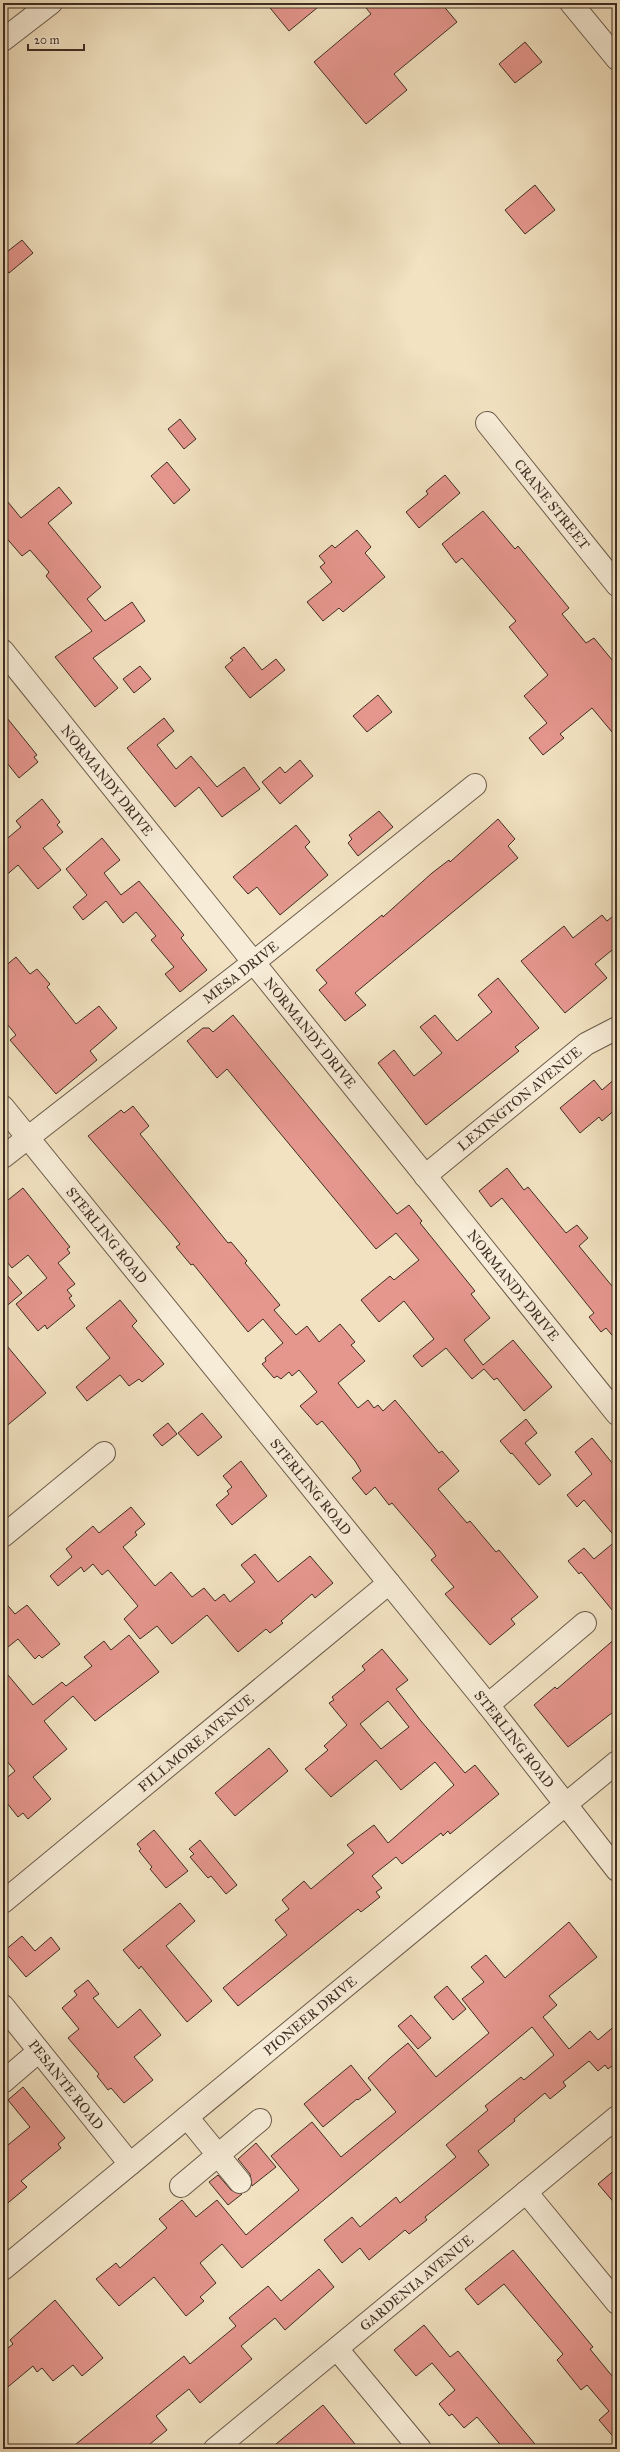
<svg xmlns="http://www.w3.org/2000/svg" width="620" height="2452" viewBox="0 0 620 2452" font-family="'IM FELL Great Primer',serif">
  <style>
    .building { fill: #e5968d; stroke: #3e2e23; fill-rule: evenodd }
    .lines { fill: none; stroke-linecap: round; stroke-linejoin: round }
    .minor-casing { stroke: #6b5b4a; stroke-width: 24 }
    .minor { stroke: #f7ecd7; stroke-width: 22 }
    .labels { text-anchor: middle; stroke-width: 3.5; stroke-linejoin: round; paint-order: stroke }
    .street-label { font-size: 14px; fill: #3e2e23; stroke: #f7ecd7 }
  </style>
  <rect width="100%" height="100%" fill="#f2e2c1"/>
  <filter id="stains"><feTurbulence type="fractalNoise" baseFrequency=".005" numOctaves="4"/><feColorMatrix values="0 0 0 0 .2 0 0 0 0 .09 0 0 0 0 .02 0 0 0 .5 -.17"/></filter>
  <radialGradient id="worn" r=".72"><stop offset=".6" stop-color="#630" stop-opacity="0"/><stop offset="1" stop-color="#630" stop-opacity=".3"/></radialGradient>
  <!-- building -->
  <path class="building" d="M266,3H323L289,31Z
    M362,3H441L457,22L394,74L407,90L366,124L314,62L371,14Z
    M525,42L542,62L515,83L499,64Z
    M535,185L555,210L525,234L505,210Z
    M22,240L33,253L9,273L3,265V255Z
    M180,419L196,439L184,449L168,429Z
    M167,462L190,490L174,504L151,476Z
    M445,475L460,493L419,528L406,512L428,494L426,491Z
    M59,487L72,503L48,523L101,587L87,599L105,621L132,602L145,621L93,658L118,688L95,707L55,657L92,631L46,576L49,572L30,550L22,556L3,534V496L21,518Z
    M483,511L515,549L518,546L569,608L562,614L586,643L594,638L617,666V738L592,708L560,734L564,738L543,755L529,738L547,723L524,696L548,675L509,627L516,621L462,558L456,563L442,544Z
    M357,530L371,547L365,553L385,577L343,612L339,608L323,621L307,602L332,582L320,567L325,563L319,556L332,545L335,548Z
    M244,647L262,670L276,659L285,670L250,698L225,667L233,660L230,658Z
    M140,666L151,679L134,693L123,679Z
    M378,695L392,712L367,732L353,716Z
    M3,713L37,755L34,757L38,762L19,778L3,758Z
    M164,718L174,731L157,745L176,769L191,756L217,787L244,767L260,789L222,817L199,787L175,807L127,748Z
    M300,760L313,776L280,804L262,782L280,767L285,773Z
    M42,799L60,822L57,825L63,832L43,848L61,870L38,889L18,865L3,878V842L21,827L16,821Z
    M379,811L393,827L358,856L348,843L352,839L349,835Z
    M498,819L515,839L508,846L518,858L355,993L366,1005L345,1021L319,990L327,983L316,970L382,915L383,917L432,873L449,860L450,862Z
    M296,825L310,842L305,847L328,875L280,915L257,887L248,894L233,877Z
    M102,838L120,860L104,873L121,895L139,881L184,935L181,938L207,970L180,992L165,974L174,967L151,940L156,936L136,912L123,923L106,901L83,920L73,907L87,895L66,869Z
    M617,913V946L595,964L607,978L565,1013L521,961L564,926L573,938L602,915L607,921Z
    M16,957L30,974L37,969L50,984L47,987L76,1024L99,1006L117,1028L90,1051L97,1060L56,1094L10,1040L16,1035L3,1019V968Z
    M498,978L539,1028L515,1047L519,1051L426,1125L378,1063L394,1050L414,1076L442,1053L420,1027L435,1015L457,1041L492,1012L478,995Z
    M233,1015L397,1214L409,1205L422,1221L420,1223L475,1291L471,1294L490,1318L464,1340L483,1365L513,1340L552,1387L524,1411L497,1378L494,1380L484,1369L472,1379L446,1348L422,1367L413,1356L434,1339L404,1301L379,1322L361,1300L390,1276L394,1280L419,1260L396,1233L376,1249L227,1069L217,1078L187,1041L203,1028H209L213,1032Z
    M617,1077V1108L602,1121L599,1117L580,1133L560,1108L594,1080L602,1090Z
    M133,1106L149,1126L140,1134L228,1243L231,1242L247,1261L245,1263L280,1305L274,1310L296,1335L307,1326L319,1342L340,1324L355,1342L351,1345L365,1361L338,1383L358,1408L368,1400L374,1408L378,1405L383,1411L395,1400L439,1453L442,1451L459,1471L438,1489L467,1523L470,1521L496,1552L499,1550L538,1597L511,1619L515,1624L490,1645L445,1594L454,1587L431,1560L436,1556L433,1551L392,1503L389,1505L375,1487L366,1495L352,1478L361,1471L355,1461L322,1421L317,1425L300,1406L317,1392L299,1370L292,1376L289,1372L281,1379L277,1376L274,1378L262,1364L266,1361L265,1358L283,1343L263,1319L248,1332L193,1264L191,1265L176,1247L180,1244L172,1234L88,1136L121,1110L124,1113Z
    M507,1168L524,1190L528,1187L566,1233L577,1225L588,1238L579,1246L617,1292V1341L606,1328L601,1332L589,1317L594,1313L502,1198L491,1207L479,1191Z
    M23,1188L70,1247L67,1249L70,1253L58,1263L75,1284L67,1290L72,1296L69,1298L75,1306L47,1329L45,1325L38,1331L16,1304L47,1278L28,1255L12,1268L3,1257V1204Z
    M3,1270L22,1293L3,1309Z
    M120,1300L137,1321L132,1326L164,1364L142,1382L139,1379L129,1386L120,1375L87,1401L76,1387L110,1358L86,1328Z
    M3,1341L46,1393L3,1429Z
    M202,1413L222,1437L198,1456L178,1433Z
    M526,1419L537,1433L525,1443L551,1475L539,1485L512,1453L511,1454L500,1441Z
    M168,1423L177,1434L162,1446L153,1435Z
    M592,1438L617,1469V1539L584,1500L577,1507L567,1495L592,1474L575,1452Z
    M241,1461L267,1496L232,1525L216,1505L229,1494L227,1491L232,1487L223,1476Z
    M131,1507L145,1524L135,1532L137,1535L123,1547L155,1586L171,1572L192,1597L204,1588L215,1601L224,1594L230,1602L255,1582L241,1565L255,1554L278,1582L310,1556L333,1583L315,1598L312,1594L281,1621L283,1623L270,1633L266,1629L238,1652L207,1615L172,1644L157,1626L140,1639L124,1619L138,1606L108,1570L102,1575L93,1564L84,1572L81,1567L58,1586L50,1576L72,1557L66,1549L93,1526L99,1533Z
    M617,1540V1616L581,1572L579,1574L568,1561L584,1548L594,1559Z
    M3,1600L15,1614L27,1605L60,1644L42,1658L39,1655L35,1659L18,1639L3,1651Z
    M129,1635L159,1672L95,1721L73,1696L44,1721L67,1749L33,1777L51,1799L28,1819L23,1813L18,1817L3,1798V1781L15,1771L3,1756V1669L33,1705L62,1682L66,1686L92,1666L84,1657L104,1641L111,1650Z
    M617,1637V1709L568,1747L534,1705L555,1687L557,1689Z
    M382,1649L408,1680L396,1689L421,1721L465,1773L475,1765L499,1794L450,1834L448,1831L443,1836L441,1833L402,1864L396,1857L372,1876L382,1888L376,1892L380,1897L361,1912L358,1909L238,2006L223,1988L287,1935L275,1920L289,1909L282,1900L304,1881L311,1889L354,1853L347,1845L374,1825L388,1843L454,1785L435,1762L401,1790L376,1760L331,1797L305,1769L328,1750L324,1746L347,1725L329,1703L334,1700L332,1697L365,1670L362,1666ZM388,1701L409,1727L381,1749L360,1724Z
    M269,1748L288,1771L235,1816L215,1793Z
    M154,1830L188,1871L166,1888L150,1869L152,1867L139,1851L141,1849L137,1844Z
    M200,1840L237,1885L226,1894L211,1876L208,1878L190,1857L194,1854L189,1849Z
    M180,1903L195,1921L166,1946L212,2001L187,2022L141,1966L139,1969L123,1950Z
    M569,1922L597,1957L549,1996L557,2005L543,2017L569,2049L590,2031L598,2040L617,2024V2062L608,2069L605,2065L598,2071L589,2061L563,2082L566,2086L550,2099L545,2093L514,2119L515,2121L478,2151L489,2165L425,2217L427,2220L409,2234L405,2230L369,2260L360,2248L342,2263L324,2240L352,2217L360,2227L396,2197L400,2203L456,2157L446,2145L488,2110L485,2106L521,2077L524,2080L554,2055L532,2027L242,2268L222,2244L200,2263L216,2283L200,2297L204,2301L186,2316L154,2277L119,2306L96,2279L116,2263L120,2268L167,2228L159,2219L182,2200L196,2217L217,2200L246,2235L299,2190L271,2156L312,2122L341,2157L396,2112L368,2078L390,2058L408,2043L436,2077L489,2033L462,1999L484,1982L471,1967L486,1955L505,1978Z
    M22,1936L35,1951L51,1937L60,1949L26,1977L4,1951Z
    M88,1980L99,1994L93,1998L118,2028L140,2009L161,2035L134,2057L153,2080L124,2103L111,2088L108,2090L97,2076L99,2074L68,2038L79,2029L62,2008L77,1995L74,1991Z
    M447,1986L466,2009L453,2020L434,1997Z
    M411,2015L431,2038L418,2049L398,2026Z
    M351,2065L371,2090L358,2100L357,2099L323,2127L304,2104Z
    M23,2087L65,2138L58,2144L61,2148L21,2181L27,2187L3,2207V2149L30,2127L8,2100Z
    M256,2143L276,2167L252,2186L250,2174L238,2159Z
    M617,2168V2206L598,2184Z
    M218,2175L231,2190L242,2194L228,2205L209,2182Z
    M513,2250L593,2347L590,2349L617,2382V2441L599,2420L609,2411L587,2385L581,2390L557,2360L563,2354L504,2284L478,2305L465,2289Z
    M319,2269L334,2287L285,2330L275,2318L241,2346L252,2359L200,2403L189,2389L156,2416L167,2430L144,2449H70L184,2356L190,2364L236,2326L229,2318L268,2286L281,2301Z
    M55,2300L103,2358L82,2376L73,2365L53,2381L42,2368L37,2372L33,2366L3,2391V2352L13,2344L10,2340Z
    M424,2325L450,2357L458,2351L539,2449H504L477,2417L464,2428L452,2414L449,2416L439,2404L455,2390L432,2363L416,2376L394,2350Z
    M323,2405L359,2449H270Z"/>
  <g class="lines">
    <defs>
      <g id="minor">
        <path d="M571,3L617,59"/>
        <path d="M3,40L51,3"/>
        <path id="s1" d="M487,423L617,585"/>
        <path id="s2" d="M3,651L617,1414"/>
        <path id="s3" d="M3,1107L488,1705L617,1870"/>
        <path id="s4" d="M3,1157L254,962L475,785"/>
        <path id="s5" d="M425,1176L586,1044L617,1028"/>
        <path d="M3,1536L104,1453"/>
        <path d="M488,1705L585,1623"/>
        <path id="s6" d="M3,1902L389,1583"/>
        <path id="s7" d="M3,2006L130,2164"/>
        <path d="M3,2082L39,2051"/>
        <path d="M240,2182L218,2155L260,2120"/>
        <path d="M181,2186L218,2155L187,2117"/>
        <path d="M526,2192L617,2303"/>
        <path id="s8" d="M3,2269L617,1762"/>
        <path d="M337,2349L420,2449"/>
        <path id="s9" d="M215,2449L617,2117"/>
      </g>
    </defs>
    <!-- minor casing -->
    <use href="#minor" class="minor-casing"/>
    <!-- minor -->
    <use href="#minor" class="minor"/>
  </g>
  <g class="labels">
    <!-- street labels -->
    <g class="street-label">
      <text dy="5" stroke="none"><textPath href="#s1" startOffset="104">CRANE STREET</textPath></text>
      <text dy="5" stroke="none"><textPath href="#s2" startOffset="166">NORMANDY DRIVE</textPath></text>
      <text dy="5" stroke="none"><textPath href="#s4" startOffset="301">MESA DRIVE</textPath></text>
      <text dy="5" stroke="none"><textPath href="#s2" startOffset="490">NORMANDY DRIVE</textPath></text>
      <text dy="5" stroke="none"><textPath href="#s5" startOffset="122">LEXINGTON AVENUE</textPath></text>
      <text dy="5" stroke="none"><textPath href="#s3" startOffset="165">STERLING ROAD</textPath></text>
      <text dy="5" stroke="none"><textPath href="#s2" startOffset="814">NORMANDY DRIVE</textPath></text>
      <text dy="5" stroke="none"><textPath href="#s3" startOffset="489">STERLING ROAD</textPath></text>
      <text dy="5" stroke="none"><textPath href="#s3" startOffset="813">STERLING ROAD</textPath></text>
      <text dy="5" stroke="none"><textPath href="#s6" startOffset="250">FILLMORE AVENUE</textPath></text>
      <text dy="5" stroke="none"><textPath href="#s8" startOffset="398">PIONEER DRIVE</textPath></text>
      <text dy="5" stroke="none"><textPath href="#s7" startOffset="101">PESANTE ROAD</textPath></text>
      <text dy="5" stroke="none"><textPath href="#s9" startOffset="261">GARDENIA AVENUE</textPath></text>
    </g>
  </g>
  <!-- margin -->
  <rect width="620" height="2452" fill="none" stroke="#f2e2c1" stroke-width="16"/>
  <rect x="4" y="4" width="612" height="2444" fill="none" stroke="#3e2e23" stroke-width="2"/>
  <rect x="8" y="8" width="604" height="2436" fill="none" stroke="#3e2e23"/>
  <!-- scale -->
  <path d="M28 44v6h56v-6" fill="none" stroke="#3e2e23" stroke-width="2"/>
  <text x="34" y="44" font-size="12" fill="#3e2e23" stroke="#f7ecd7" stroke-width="3" paint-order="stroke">20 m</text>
  <rect width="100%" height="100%" filter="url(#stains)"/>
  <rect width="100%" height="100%" fill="url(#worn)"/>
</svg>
